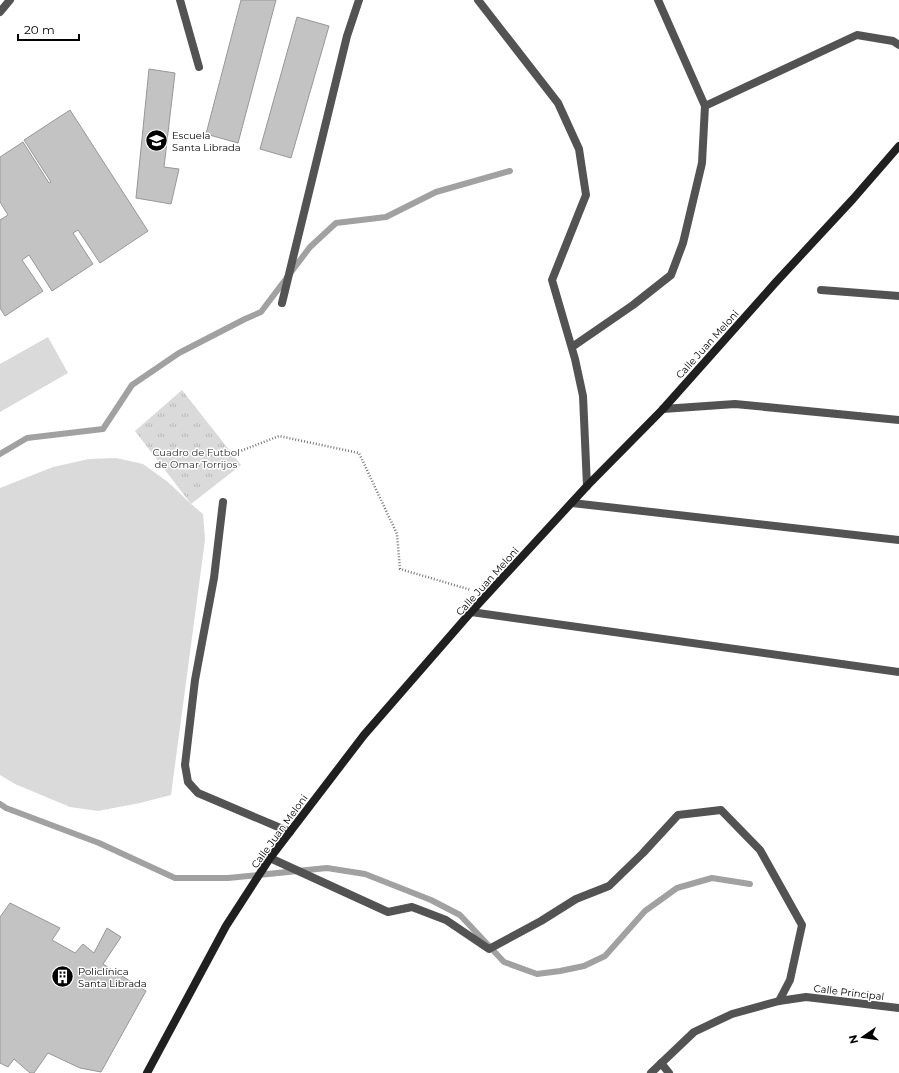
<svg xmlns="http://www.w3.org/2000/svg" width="899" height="1073" viewBox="0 0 899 1073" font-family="Montserrat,sans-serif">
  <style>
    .park { fill: url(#park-tufts) }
    .pitch { fill: #dadada }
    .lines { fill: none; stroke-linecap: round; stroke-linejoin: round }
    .stream { stroke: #a1a1a1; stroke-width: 6 }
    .building { fill: #c3c3c3; stroke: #979797 }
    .path { stroke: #757575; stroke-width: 2.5; stroke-dasharray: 1 2; stroke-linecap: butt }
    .service { stroke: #535353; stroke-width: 8 }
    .minor { stroke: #535353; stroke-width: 8 }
    .tertiary { stroke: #535353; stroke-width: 8 }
    .secondary { stroke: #202020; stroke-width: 8 }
    .labels { text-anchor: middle; stroke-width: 3; stroke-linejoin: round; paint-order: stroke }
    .poi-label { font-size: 10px; fill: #000; stroke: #fff; text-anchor: start }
    .street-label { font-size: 10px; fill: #000; stroke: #fff }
    .park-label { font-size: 10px; fill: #313131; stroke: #fff }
  </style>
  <defs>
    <pattern id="park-tufts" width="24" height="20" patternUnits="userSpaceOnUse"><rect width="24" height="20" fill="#dadada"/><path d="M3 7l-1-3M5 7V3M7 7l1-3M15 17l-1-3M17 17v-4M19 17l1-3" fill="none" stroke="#b9b9b9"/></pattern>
  </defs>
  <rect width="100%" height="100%" fill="#fff"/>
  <!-- park -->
  <path class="park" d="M182,390L241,465L191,504L135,431Z"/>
  <!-- pitch -->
  <path class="pitch" d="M48,337L68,373L0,412V364Z
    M116,458L143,464L168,482L191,504L203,514L205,540L171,795L140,803L98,811L70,807L15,784L0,775V488L53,467L89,459Z"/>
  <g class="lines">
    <!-- stream -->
    <path class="stream" d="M0,454L27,438L103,429L132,385L179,353L245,319L261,312L310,247L336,223L386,217L436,192L510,171
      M0,804L6,808L99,843L175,878H228L327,868L365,874L431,900L460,915L504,962L537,974L560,971L584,966L605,956L645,911L677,888L712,878L750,884"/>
  </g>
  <!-- building -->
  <path class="building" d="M241,0H276L238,143L206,134Z
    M297,17L329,26L291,158L260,149Z
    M149,69L175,73L164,167L179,169L171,204L136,198Z
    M70,110L148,231L100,263L78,230L73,233L93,264L52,291L29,255L22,260L43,291L5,316L0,308V220L8,215L0,202V157L23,142L49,183L51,182L24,140Z
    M10,903L60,928L52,940L75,953L83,944L94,953L107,928L121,937L103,964L146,991L101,1072L80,1068L48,1053L34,1073H30L14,1059L8,1067L0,1063V917Z"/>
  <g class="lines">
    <!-- path -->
    <path class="path" d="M233,454L279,436L359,453L397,534L400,569L471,590"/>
    <!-- service -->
    <path class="service" d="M180,0L199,67
      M0,12L10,0
      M223,502L214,578L195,680L185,765L188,782L198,793L290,832
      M270,858L388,912L412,907L446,920L489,949L541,921L576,899L609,886L643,853L678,815L721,810L760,850L802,925L790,980L779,1001"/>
    <!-- minor -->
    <path class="minor" d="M478,0L558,103L579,149L586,195L552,280L575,359L583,396L587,486
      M705,106L857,35L893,41L899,45
      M821,290L899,296
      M282,303L347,36L359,0
      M572,347L633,305L671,275L683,243L702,163L705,106L658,0
      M663,409L735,404L899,420
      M572,503L899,540
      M471,612L899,672
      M661,1063L669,1073"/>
    <!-- tertiary -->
    <path class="tertiary" d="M651,1073L694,1032L732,1014L779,1001L806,997L899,1008"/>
    <!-- secondary -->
    <path class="secondary" d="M147,1073L226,926L270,858L364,735L471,612L587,486L663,409L776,282L853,199L899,146"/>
  </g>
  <!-- icons -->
  <defs>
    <symbol id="school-disc" viewBox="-11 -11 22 22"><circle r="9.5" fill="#000" stroke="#fff"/><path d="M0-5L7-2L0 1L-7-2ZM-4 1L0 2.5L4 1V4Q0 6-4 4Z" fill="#fff"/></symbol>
    <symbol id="building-disc" viewBox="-11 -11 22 22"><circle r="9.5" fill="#000" stroke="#fff"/><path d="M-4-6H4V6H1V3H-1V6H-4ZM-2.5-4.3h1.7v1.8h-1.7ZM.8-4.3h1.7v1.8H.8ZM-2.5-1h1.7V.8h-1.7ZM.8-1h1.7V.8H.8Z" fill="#fff"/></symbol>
  </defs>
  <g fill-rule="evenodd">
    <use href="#school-disc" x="144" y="128" width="25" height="25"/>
    <use href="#building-disc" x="50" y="964" width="25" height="25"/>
  </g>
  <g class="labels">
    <!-- poi labels -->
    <g class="poi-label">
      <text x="172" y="139">Escuela<tspan x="172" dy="12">Santa Librada</tspan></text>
      <text x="78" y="975">Policlínica<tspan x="78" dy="12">Santa Librada</tspan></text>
    </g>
    <!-- street labels -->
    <g class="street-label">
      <text transform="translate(707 344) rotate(-48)" y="4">Calle Juan Meloni</text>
      <text transform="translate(487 581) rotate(-48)" y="4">Calle Juan Meloni</text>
      <text transform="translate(279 831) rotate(-54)" y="4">Calle Juan Meloni</text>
      <text transform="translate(849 992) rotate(7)" y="4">Calle Principal</text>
    </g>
    <!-- park labels -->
    <g class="park-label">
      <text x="196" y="456">Cuadro de Futbol<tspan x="196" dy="12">de Omar Torrijos</tspan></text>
    </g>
  </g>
  <!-- north arrow -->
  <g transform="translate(863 1037) rotate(257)" stroke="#ffffff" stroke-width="3" paint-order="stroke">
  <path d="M0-3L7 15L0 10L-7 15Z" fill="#000000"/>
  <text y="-6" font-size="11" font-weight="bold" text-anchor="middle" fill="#000000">N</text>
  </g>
  <!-- scale -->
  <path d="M18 34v6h61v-6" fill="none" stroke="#000000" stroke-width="2"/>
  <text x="24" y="34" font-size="12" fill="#000000" stroke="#ffffff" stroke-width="3" paint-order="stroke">20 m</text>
</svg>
